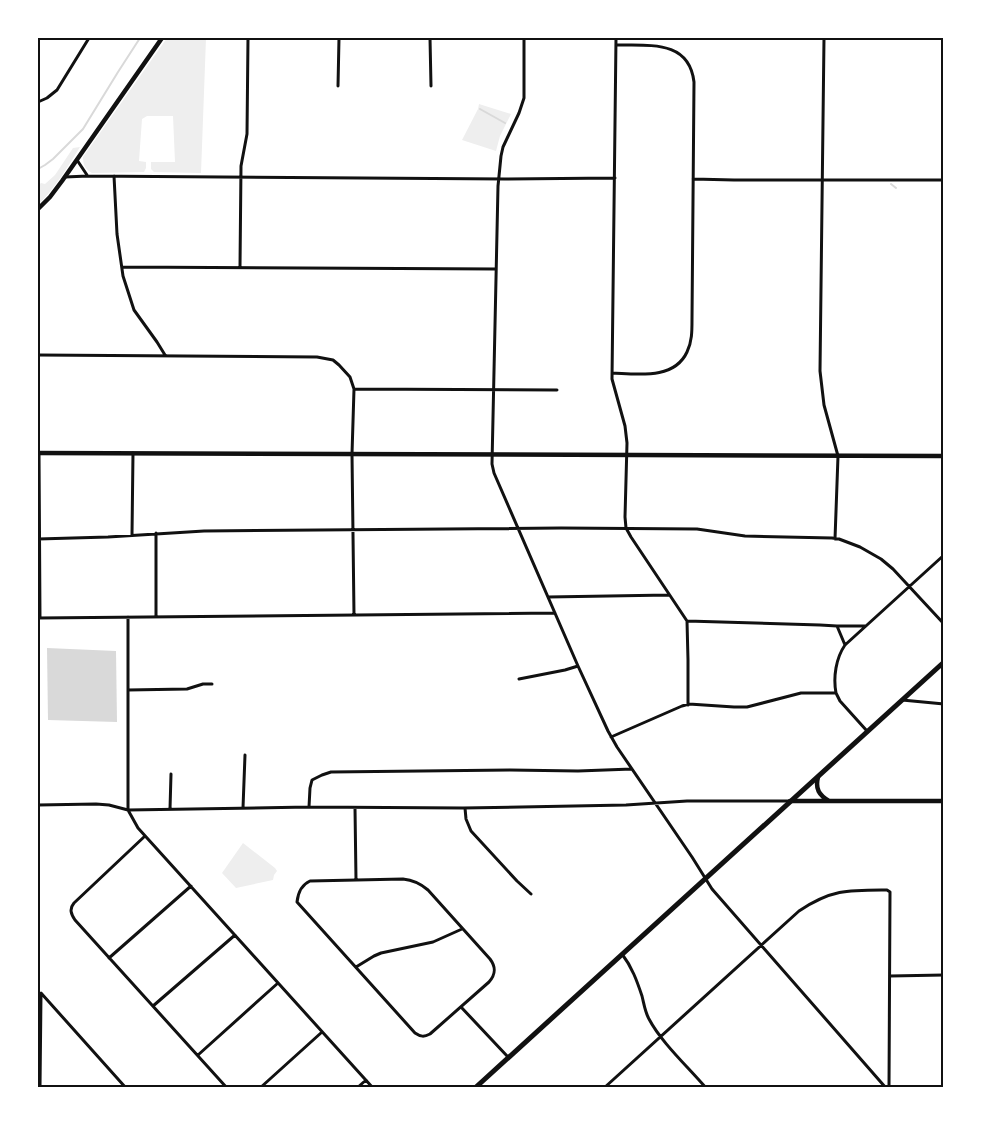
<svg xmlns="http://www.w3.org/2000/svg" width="981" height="1125" viewBox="0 0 981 1125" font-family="'Varela Round',sans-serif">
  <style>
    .green { fill: #eee }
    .water { fill: #d9d9d9 }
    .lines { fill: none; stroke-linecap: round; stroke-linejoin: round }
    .stream { stroke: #d9d9d9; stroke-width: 2 }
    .minor { stroke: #111; stroke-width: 3 }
    .tertiary { stroke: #111; stroke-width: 4.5 }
    .primary { stroke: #111; stroke-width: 5 }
    .neatline { fill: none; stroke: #111; stroke-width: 2 }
  </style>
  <rect width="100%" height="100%" fill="#fff"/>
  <!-- green -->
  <path class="green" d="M167,38H206L201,173L154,172L151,169V162H175L173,116H147L142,119L139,161L146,162V168L144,172L92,173C85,169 83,165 83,157Z
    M479,104L511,114L500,136L496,151L462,140L478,109Z
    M80,147C68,166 56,187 39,204L38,203V186L41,183L45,184L55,175L73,148Z
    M243,843L275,868L277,871L274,875L273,880L236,888L222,873Z"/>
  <!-- water -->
  <path class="water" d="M47,648L116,651L117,722L48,720Z"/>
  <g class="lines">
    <!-- stream -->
    <path class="stream" d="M480,109L505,123
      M38,169L45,165L53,159L83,129L118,72L140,38
      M891,184L896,188"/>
    <!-- minor -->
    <path class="minor" d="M430,38L431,86
      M524,38V98L519,113L503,147L501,156L498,186L492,464L494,473L578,666L608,731L617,747L692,857L712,889L886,1088
      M616,38L612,379L625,426L627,443L625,517L626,528L631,537L687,621L688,660V705
      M824,38L820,371L824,405L838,456L835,539
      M338,86L339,38
      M38,102L47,98L57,90L89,38
      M77,160L87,175
      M114,176L117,234L123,276L134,310L157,342L165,355
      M65,177L88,176L505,179L615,178
      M693,179L734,180H944
      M122,267L496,269
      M240,267L241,166L247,134L248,38
      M38,355L317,357L333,360L339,365L350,377L354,389L352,454L354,615
      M612,373C638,374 674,380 687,352C692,342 692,331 692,320L694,82C689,39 648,46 616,45
      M354,389L557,390
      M39,453L40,618
      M156,533V617
      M132,535L133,453
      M38,539L108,537L204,531L561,528L697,529L745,536L832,538L839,539L860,547L881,559L893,569L944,624
      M548,597L669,595
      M128,617V810L138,828L373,1088
      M38,618L555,613
      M687,621L820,625L837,626H865
      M837,626L845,645
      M519,679L565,670L578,666
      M128,690L187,689L203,684H212
      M836,693C833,677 836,658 845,645L944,555
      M902,700L944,704
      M611,737L682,706L689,704L734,707H747L801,693H836L840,701L867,731
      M38,805L96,804L109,805L128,810L309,807L463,808L626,805L687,801H789
      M309,807L310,788L312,780L322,775L331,772L510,770L578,771L632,769
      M243,808L245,755
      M355,808L356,880
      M465,808L466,819L471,831L517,881L531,894
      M170,809L171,774
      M145,836L74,903C69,909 71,914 75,920L227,1088
      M403,879C413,880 420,883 428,890L490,959C496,967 496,974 489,982L430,1034C424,1037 421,1037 415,1033L297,902C298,893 301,885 310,881Z
      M622,954C632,967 637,981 642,996C644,1004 645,1012 649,1019C661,1042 688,1067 706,1088
      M109,958L191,886
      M356,967L374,956L381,953L433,942L462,929
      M890,976L944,975
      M41,993L126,1088
      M153,1006L235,935
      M461,1007L508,1057
      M198,1055L278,983
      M40,1088L41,994
      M260,1088L322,1032
      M357,1088L366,1080
      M604,1088L799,911C832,889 849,890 887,890L890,892L889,1088"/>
    <!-- tertiary -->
    <path class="tertiary" d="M38,209L50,197L62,181L162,38
      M38,453L944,456
      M818,777C815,789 819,795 829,801
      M790,801H944"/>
    <!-- primary -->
    <path class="primary" d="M475,1088L944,662"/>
  </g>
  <!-- border -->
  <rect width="981" height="1125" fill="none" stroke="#ffffff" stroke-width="78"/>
  <rect x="39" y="39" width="903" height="1047" class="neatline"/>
</svg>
